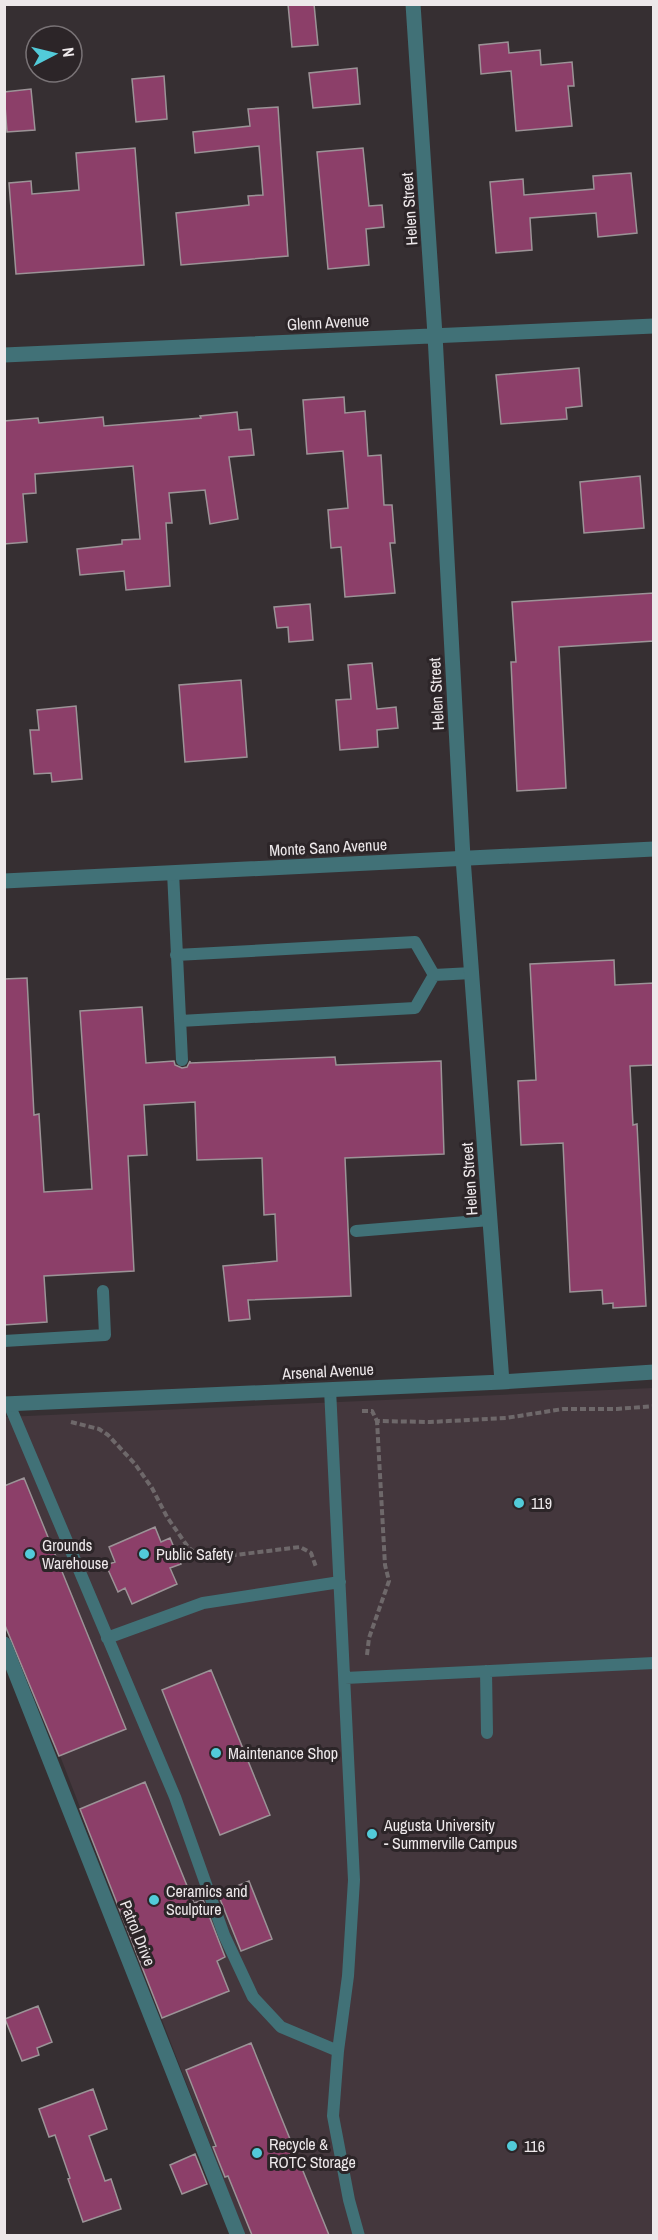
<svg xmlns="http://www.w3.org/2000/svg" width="658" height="2240" viewBox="0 0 658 2240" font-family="'Archivo Narrow',sans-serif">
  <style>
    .built { fill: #44373d }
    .building { fill: #8c3f69; stroke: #9c9397; stroke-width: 1.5 }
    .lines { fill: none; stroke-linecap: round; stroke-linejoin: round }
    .path { stroke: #6e686a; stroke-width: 4; stroke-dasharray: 6 3; stroke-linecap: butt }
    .lane { stroke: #417177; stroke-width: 12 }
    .street { stroke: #417177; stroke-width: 15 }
    .poi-dot { fill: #52cbd9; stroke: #2c2528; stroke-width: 2 }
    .labels { text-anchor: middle; stroke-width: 6; stroke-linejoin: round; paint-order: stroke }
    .street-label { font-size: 16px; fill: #ede8ea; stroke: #2c2528 }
    .poi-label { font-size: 16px; fill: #ede8ea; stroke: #2c2528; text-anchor: start }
  </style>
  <rect width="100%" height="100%" fill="#362f32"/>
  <!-- built -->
  <path class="built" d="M653,1388V2235H245L5,1613V1417Z"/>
  <!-- building -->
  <path class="building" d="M288,4H314L318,45L292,47Z
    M508,42L509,53L540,50L541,65L572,62L574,86H568L572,126L516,131L511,71L481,74L479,45Z
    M357,68L360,104L313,108L309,73Z
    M164,76L167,119L136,122L132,79Z
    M31,89L35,130L7,132L4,92Z
    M278,107L288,256L181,265L176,213L249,205L248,196L263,195L259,146L195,153L193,132L250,126L248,109Z
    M135,148L144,265L16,274L9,183L31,181L32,194L79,190L76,153Z
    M363,148L369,206L382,205L384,227L366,229L369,265L328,269L317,152Z
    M631,173L637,233L598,237L596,213L530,218L532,250L496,253L490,182L523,179L524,195L594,189L593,176Z
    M579,368L582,406L566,408L567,419L501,424L496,375Z
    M344,397L345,413L365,411L368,456L381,455L384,505H392L395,543H390L395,593L345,597L341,547L331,548L328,510L348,508L343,451L307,454L303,400Z
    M237,412L239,430L251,429L254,455L229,457L238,519L210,524L205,490L169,493L172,523H166L170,586L126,590L124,571L80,575L77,549L122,544V540L140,539L133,466L35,474L36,493L23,494L27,542L4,544V421L38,418L39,423L103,417L104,426L201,418L200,416Z
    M640,476L644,528L584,533L580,482Z
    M654,593V641L559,647L566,788L517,791L511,662H516L512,602Z
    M310,604L313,640L289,642L288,627L277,628L274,607Z
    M372,663L377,709L396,707L398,728L377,730L378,747L340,750L336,700L351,699L348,665Z
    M241,680L247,757L185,762L179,685Z
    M76,706L82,779L52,782L51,773L34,774L30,730H39L37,710Z
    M614,960L615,985L654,983V1065L630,1066L633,1125L637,1124L646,1306L613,1308V1303L603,1304L602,1290L570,1292L563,1143L521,1145L518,1081L536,1080L530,964Z
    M27,978L34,1115L39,1114L44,1192L92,1189L80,1011L142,1007L146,1063L174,1061L175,1065L182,1068L187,1067L190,1061V1063L335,1057L336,1065L441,1061L444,1154L345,1158L351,1296L248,1300L250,1319L229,1321L223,1266L277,1261L275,1214L264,1215L262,1158L197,1160L195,1102L144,1105L147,1155L128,1156L134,1271L44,1276L47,1322L4,1325V979Z
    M24,1478L126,1729L59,1756L4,1623V1486Z
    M155,1527L161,1542L170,1538L181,1564L170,1568L177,1584L132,1604L125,1588L118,1592L106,1565L115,1562L109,1547Z
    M211,1670L270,1815L220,1835L162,1690Z
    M145,1782L194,1903L203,1900L225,1957L217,1961L229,1991L162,2018L80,1809Z
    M249,1881L272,1939L241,1951L218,1894Z
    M38,2006L52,2042L37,2048L39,2055L22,2061L5,2019Z
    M251,2043L329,2235H252L228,2176L225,2177L213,2147L216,2146L186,2070Z
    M93,2089L107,2129L89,2136L105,2181L111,2179L121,2209L83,2222L68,2179L70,2178L55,2135L49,2137L39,2109Z
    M195,2154L207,2184L182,2194L170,2165Z"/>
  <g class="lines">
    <!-- path -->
    <path class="path" d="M362,1411H372L377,1421L430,1422L506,1418L563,1409H617L654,1406
      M71,1422L99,1429L108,1435L135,1464L152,1488L167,1517L188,1547L203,1559L300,1547L311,1553L316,1567
      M367,1655L369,1638L389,1581L385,1565L377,1421"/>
    <!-- lane -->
    <path class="lane" d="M173,872L182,1060
      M176,955L415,942L434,975L472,973
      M180,1021L415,1008L434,975
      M356,1231L490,1220
      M4,1341L105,1335L103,1291
      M330,1389L354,1880L348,1976L338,2051L333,2116L349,2200L359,2236
      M9,1404L175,1797L224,1935L253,1997L281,2027L338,2051
      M107,1638L203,1603L340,1582
      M486,1671L487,1733
      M345,1678L654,1663"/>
    <!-- street -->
    <path class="street" d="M413,4L435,335L463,858L502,1382
      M4,355L654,326
      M4,881L654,849
      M4,1404L502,1382L654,1372
      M4,1644L238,2236"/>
  </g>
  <!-- markers -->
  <g class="poi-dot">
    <circle cx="519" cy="1503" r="6"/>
    <circle cx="30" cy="1554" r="6"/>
    <circle cx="144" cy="1554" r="6"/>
    <circle cx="216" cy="1753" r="6"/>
    <circle cx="372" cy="1834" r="6"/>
    <circle cx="154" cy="1900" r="6"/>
    <circle cx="512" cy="2146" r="6"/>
    <circle cx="257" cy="2153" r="6"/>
  </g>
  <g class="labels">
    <!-- street labels -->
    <g class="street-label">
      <text transform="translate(409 209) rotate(-94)" y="6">Helen Street</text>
      <text transform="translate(328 322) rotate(-3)" y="6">Glenn Avenue</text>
      <text transform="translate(436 694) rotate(-93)" y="6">Helen Street</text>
      <text transform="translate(328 847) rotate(-3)" y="6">Monte Sano Avenue</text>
      <text transform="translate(469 1179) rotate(-94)" y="6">Helen Street</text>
      <text transform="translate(328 1371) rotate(-3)" y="6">Arsenal Avenue</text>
      <text transform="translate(138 1933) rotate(68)" y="6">Patrol Drive</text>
    </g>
    <!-- poi labels -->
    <g class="poi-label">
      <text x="531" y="1509">119</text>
      <text x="42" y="1551">Grounds<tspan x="42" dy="18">Warehouse</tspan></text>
      <text x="156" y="1560">Public Safety</text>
      <text x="228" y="1759">Maintenance Shop</text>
      <text x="384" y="1831">Augusta University<tspan x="384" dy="18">- Summerville Campus</tspan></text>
      <text x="166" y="1897">Ceramics and<tspan x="166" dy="18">Sculpture</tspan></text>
      <text x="269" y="2150">Recycle &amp;<tspan x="269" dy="18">ROTC Storage</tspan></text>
      <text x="524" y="2152">116</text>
    </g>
  </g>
  <!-- border -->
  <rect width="658" height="2240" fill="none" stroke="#ede8ea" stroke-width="12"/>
  <!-- north arrow -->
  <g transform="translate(54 54) rotate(83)"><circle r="28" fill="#2c2528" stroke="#797376" stroke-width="1.5"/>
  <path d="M0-4.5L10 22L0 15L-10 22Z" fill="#52cbd9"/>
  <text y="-9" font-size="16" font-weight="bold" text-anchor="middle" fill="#ede8ea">N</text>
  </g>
</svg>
